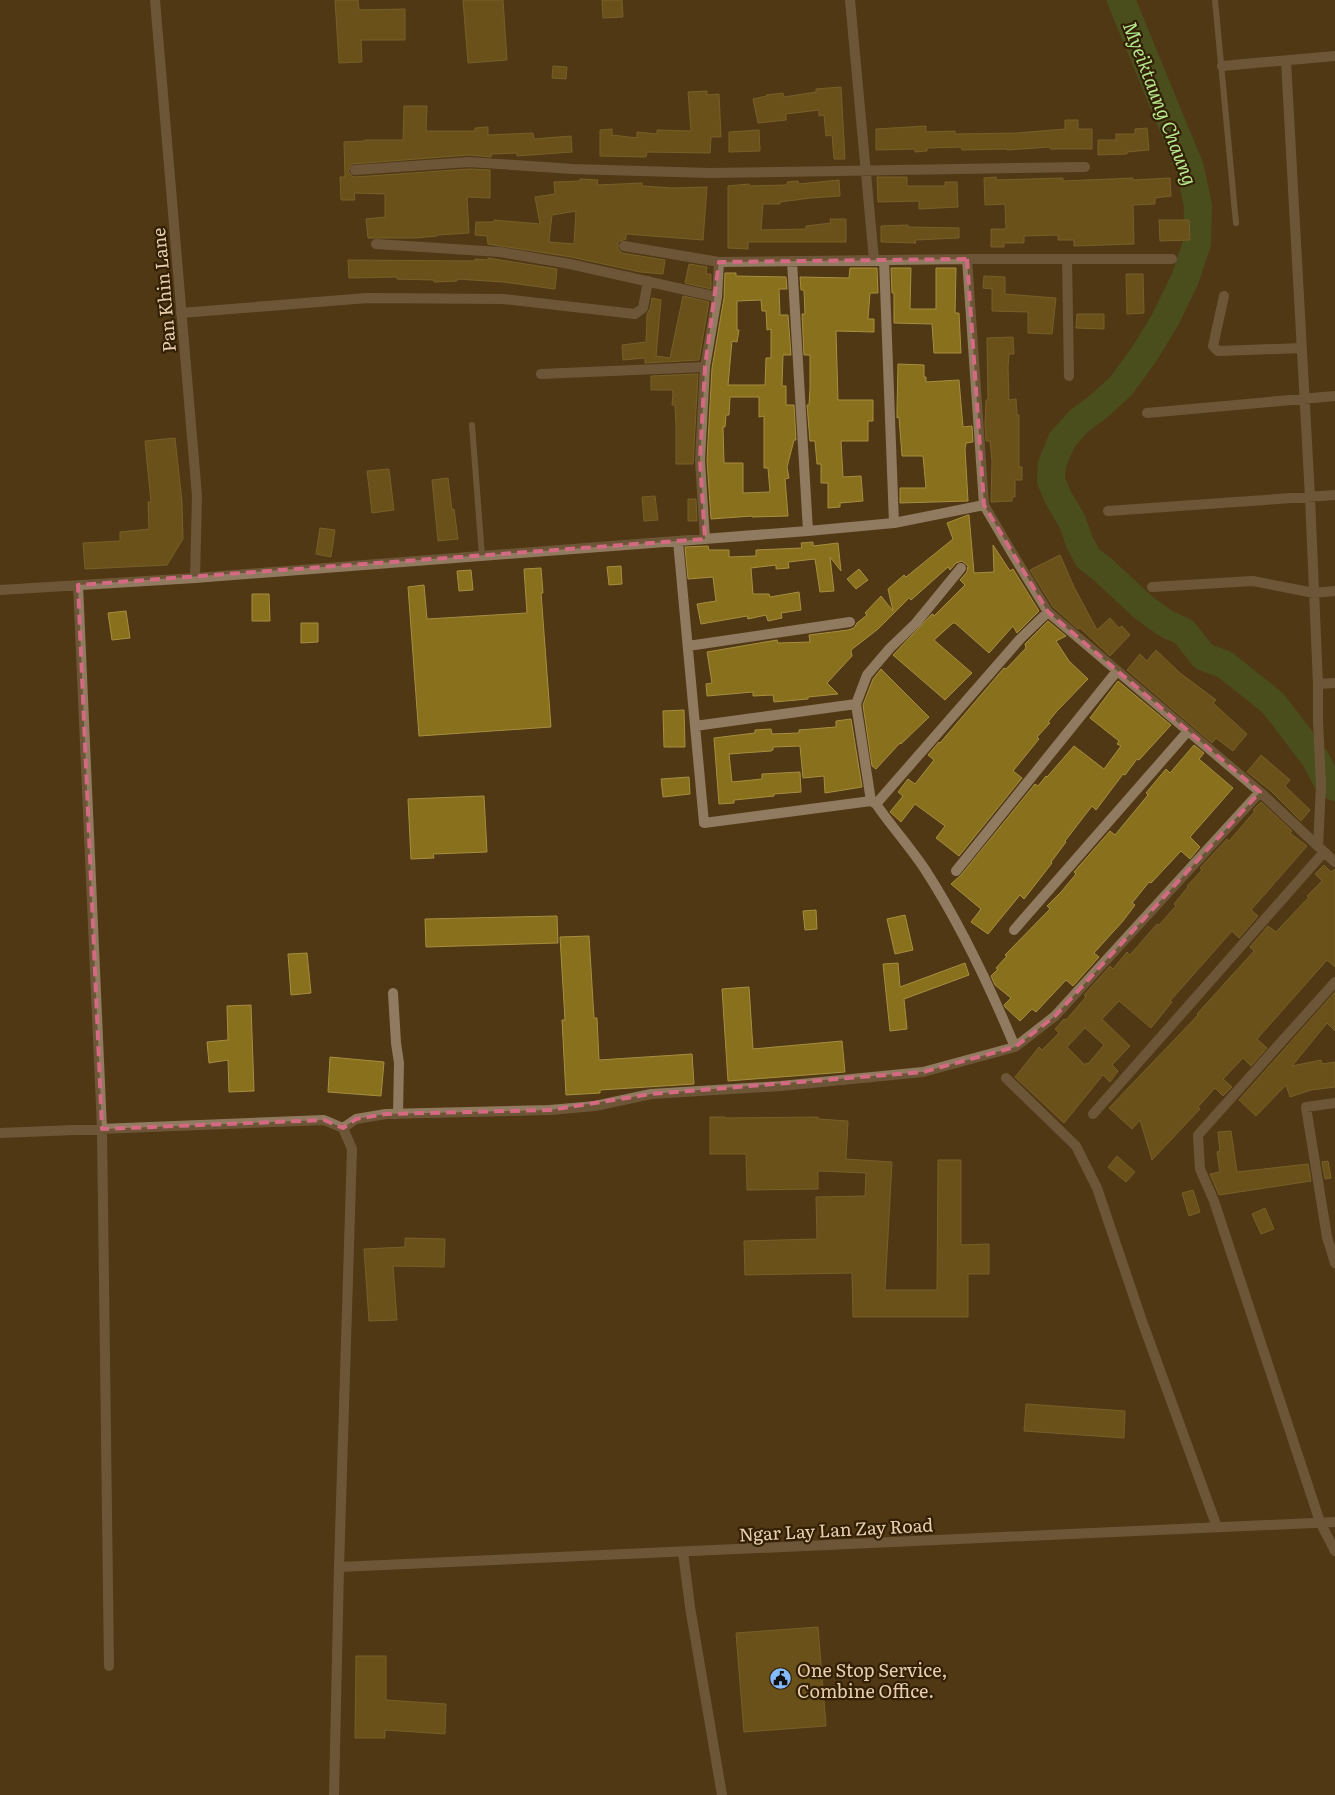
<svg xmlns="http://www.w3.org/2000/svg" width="1335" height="1795" font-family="Literata,serif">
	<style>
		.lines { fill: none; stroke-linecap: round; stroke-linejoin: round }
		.river { stroke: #446625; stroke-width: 28 }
		.building { fill: #88701d; stroke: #a68e40; fill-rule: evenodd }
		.service { stroke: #907b61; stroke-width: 6 }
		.minor { stroke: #907b61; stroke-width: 10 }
		.tertiary { stroke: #907b61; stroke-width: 10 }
		.marked { fill: none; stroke: #d36a81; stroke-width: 4; stroke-dasharray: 10 6; stroke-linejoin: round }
		.labels { text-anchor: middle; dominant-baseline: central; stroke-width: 4.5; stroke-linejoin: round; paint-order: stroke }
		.street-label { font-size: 18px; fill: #e8ceaf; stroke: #332004 }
		.poi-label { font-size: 18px; fill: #e8ceaf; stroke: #332004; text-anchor: start }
		.water-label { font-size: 19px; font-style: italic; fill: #b5e88d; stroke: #332004 }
	</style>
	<rect width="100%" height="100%" fill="#513815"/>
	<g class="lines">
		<path class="river" d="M1121,0l69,168 8,38 -1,37 -12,36 -20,41 -20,33 -24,33 -23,21 -19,14 -17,19 -10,24 -1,17 8,18 13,22 8,22 8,15 13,10 42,39 22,16 19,9 20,25 20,7 49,39 42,55 12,23 8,6"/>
	</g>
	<path class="building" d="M335,0h23l1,10 46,-1v31h-44l1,22 -23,1z
		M463,0h40l4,60 -39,3z
		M602,0h20l1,17 -20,1z
		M553,66l14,1 -1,12 -14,-1z
		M841,87l4,72h-11l-2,-24 -6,1 -2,-21 -5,1v-6l-33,4v6l-28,3 -5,-24 14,-3 -1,-1 17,-2 1,4 32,-5v-3z
		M707,91v4l12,-1 2,43h-10l-1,16 -63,-1 -1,5 -46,-1v-26l12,-1v6l25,3v-6l20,2v-4l34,1 -3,-39z
		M404,106h23l-1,25h49v-3l13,-1v8l45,-2 1,6 37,-3 1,16 -55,4v-3l-26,1v3l-22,-2 -117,9 -4,7 4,5 3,1 114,-8 21,1v28l-23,-1 2,36 -32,2v1l-22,2h-47l-2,-19 19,-2v-23l-31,-1 1,7h-14l-1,-23h5l-1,-35 21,-1v-1h38z
		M1065,120h13v9h14v20h-42v-2l-43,3v-1l-45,1 -1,-3 -34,1v3l-12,1v-3l-39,1v-21l50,-3v6l29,-1v3l62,-1 48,-4z
		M1147,128l2,22 -22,2v2l-29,1v-15h18v-6h19v-5z
		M759,130l1,21 -31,1v-20z
		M877,177h30v9h38v-4h12l1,25 -39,2v-8l-41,1z
		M996,177v3l67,-2v3l70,-3v2l37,-2 1,18 -16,2v6l-22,1 1,39 -60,2v-6h-16v-5l-34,1v7h-20v4h-13v-18h15l-1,-25 -20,1 -1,-27z
		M580,179l18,1 -1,5 45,-2v3l31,2 34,-1 -4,53 -77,-6v5l-8,3v7l4,4 43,7 -2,14 -23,-2 -69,-15 -83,-13 -1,-8 -12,-1 1,-13h18v-2l46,4 -5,-27 20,-3 -1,-12 26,-1zM576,211l-2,33 -25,-2 3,-27z
		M839,180l1,16 -29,2 -31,4v2h-17l-2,26 45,-1v-3l25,-3 -1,-4h16v23h-98v7l-20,-1v-62l21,-2 1,2 37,-1v-3l11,-1 1,3z
		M1159,220h30l1,20 -30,1z
		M908,225v2l51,1v10l-44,2 1,3 -35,-1v-16z
		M488,258l69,11 -2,20 -52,-7 -46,-3v2l-23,1v-2l-37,-1v-2l-48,1 -1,-18 127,1v-2l13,1z
		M689,264l18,3 -1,7h5v15l-26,-6z
		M850,268h27l1,25h-8l-2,26h6v13l-38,-1 2,69h35v21h-5v20h-27l2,36 18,-1 2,25 -23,2v4l-12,1v-25h-7v-19h-4l-2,-23h-5l-3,-36h2l1,-16v-34h-6l-2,-41h3l-1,-24h-3l-1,-13 49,1z
		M891,268h20l-1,41h26v-41h20l-1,45h4l2,40h-27l-2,-29 -38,-1v-30h-2z
		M725,273h11v3l50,1 1,12h-8l1,26h8l3,40h-8l-1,31h4v19h8l2,35h-2l-7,27 2,11 -4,1 3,37 -36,1v-1l-41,3 -4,-59 5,-92 12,-70zM761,300l1,11h4l1,19 4,-1v29h-5l-1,27h-37l4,-44 5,1 2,-12h-2v-29zM730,397h29v20l5,-1v52h4l2,24 -27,1v-30h-19l-1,-36h2l1,-12h3z
		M1126,274h17l1,39 -17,1z
		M984,276l21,1v17l51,4 -4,36 -24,-1v-21l-36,-1v-22l-9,-1z
		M683,296l26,6 -10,58 -54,3v-5l-22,2 -1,-15 24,-3 1,-28 3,-5 2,-11 9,2 -5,56 14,2z
		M1077,314h27v15l-28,-1z
		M1013,337l1,17h-5l-1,13 1,33 7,-1 1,16h2v52h3v13h-7v17h-3v4l-21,1 1,-41 -2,-20h-4l-1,-17 1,-24h2l-1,-62z
		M898,364l26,1v12h2v5l33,-2 4,47 9,-1 1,16 -7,1 -1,6 3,52 -68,2v-15h26l-3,-32h-21l-3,-39 -2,1v-8z
		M698,374l-5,90h-17v-38l-1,-21h-3l1,-11 -1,-4h-21v-14z
		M175,438l7,64 1,37 -16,26 -82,4 -2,-26 37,-2v-9l29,-3 -1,-27h3l-6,-61z
		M389,469l5,41 -22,3 -5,-42z
		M448,478l4,32 2,-1 4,30 -20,2 -6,-61z
		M655,496l3,24 -14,1 -2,-24z
		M688,499h8l1,22h-9z
		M968,515h1l5,58 20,-1 -1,-27 17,26 3,-2 26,42 -22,22 -4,-7 -24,27 -34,-30h-2l-19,17 38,33 -27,27 -52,-45 38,-40 2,-1 1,2 31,-31 -5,-5 7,-8 1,-6 -6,-5 -6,2 -6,7 -2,-3 -37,33 -2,-2 -31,31 -27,21 1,6 -25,27 11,11 -30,3v2l-34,3 -1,-7 -20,1v-4l-46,4 -1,-12 6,-1 -5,-31 70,-12 1,3 32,-1 -1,-7 39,-5 6,-2 3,-5 10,-8 -2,-2 16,-17 12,15 -5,-22 16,-14 2,2 47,-38 -6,-16z
		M320,528l15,2 -4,27 -15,-3z
		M813,542v4l25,-3 3,28 -11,-14 4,34 -14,1 -5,-33 -27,3 1,6 -13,1v-4l-25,3 2,26h16l1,3 29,-5 2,18 -20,3 1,5 -14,3 -2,-6 -18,4 -1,-3 -46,8 -4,-20 19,-3 -3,-24 -25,2 -3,-32 23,-1 1,4h20v7l27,-1v-6l46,-2 -1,-5z
		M1060,555l14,32 23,43 13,-12 9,10 3,-2 8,9 -20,21 -30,-28 -2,1 -25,-22 -23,-37z
		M621,566l1,18 -13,1 -2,-18z
		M541,568l2,25h-2l10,134 -132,9 -11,-149 16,-2 3,34 100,-6 -3,-44z
		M859,569l9,11 -12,9 -9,-10z
		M471,570l2,20 -14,1 -2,-20z
		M252,594h17l1,27h-18z
		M126,611l4,27 -18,2 -4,-27z
		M1048,621l18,15 -10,5 13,20 19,18 -31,32 -9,11 2,1 -13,14 2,2 -26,32 9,7 -63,78 -23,-18 9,-12 -30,-22 -14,18 -11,-10 13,-16 -5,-4 10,-13 7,5 19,-24 -6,-5 11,-13 1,1 64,-75 2,1 20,-21 -1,-4z
		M301,623h17v19l-17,1z
		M1156,650l24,23 36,27 -3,3 34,31 -14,17 -17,-13 -4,5 -85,-73 13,-16 7,7z
		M881,669l48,48 -28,27 -1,-1 -24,26 -4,-3 -9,-61 10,-26z
		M1118,681l53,44 -32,35 -2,-1 -12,16 -2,-1 -27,36 -4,-4 -27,35 1,1 -15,20 1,1 -28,36 -4,-4 -32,39 -17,-12 10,-13 -30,-25 10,-9 74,-91 3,2 8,-10 1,1 27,-31 30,23 17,-23 -4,-2 2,-3 -29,-23z
		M684,710l1,37h-21l-1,-36z
		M851,719l11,68 -37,6 -1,-17 -21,2 -3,-32 -27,1v3l-2,1 -42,3 3,28 30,-3v-5l38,-2 1,20 -27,2v2l-40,4v3l-15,1 -5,-66 41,-5v-3l16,-1 1,5 27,-1v-3l37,-3v-6z
		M1194,745l10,8 -5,6 34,29 -43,49 10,10 -10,12 -9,-8 -30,32 -2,-1 -17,21 3,2 -12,16 -29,32 5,4 -26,29 -7,-6 -30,32 -4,-3 -12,12 -15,-14 -1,-2 7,-7 -16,-13 -4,-9 7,-7 -2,-1 11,-12 -2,-1 45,-46 -3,-3 15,-15 14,-17 -2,-2 36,-41 5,4 33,-40 -2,-2 20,-24 4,4z
		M1261,755l29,25 -5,6 25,24 -9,11 -30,-30 -24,-19z
		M689,777l1,17 -27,3 -2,-18z
		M484,796l3,56 -54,2 1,4 -23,1 -3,-60z
		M1261,802l31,29 -2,2 17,13 -56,64 7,6 -19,22 -7,-7 -62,70 2,1 -21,26 -32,-27 -17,18 28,27 -18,19 6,6 -8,11 -7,-7 -39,48 -49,-46 24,-30 3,3 17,-17 -4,-4 9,-10 2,1 20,-23 -2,-2 26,-29 3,3 14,-17 3,3 27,-31 2,1 17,-19 -2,-2 14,-17 -1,-1 15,-16 -2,-2 27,-29 2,2 26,-30 -2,-1zM1085,1028l19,17 -16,19 -2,-1 -1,2 -18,-18z
		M1324,865l7,7 4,-3v98l-8,-7 -70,79 10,9 -16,18 -8,-8 -20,21 9,8 -9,9 -8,-8 -17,19 2,2 -48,51 -12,-40 -8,9 -23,-21 89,-93 -1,-1 57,-63 -4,-4 18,-21 8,6 33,-35 -2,-1 15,-15 -7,-7z
		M816,910l1,19 -12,1 -2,-19z
		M905,915l8,35 -18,4 -8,-35z
		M557,916l1,27 -132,4 -1,-28z
		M589,936l5,82h3l2,42 93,-6 2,30 -94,6v3l-34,2 -4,-75h3l-5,-83z
		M307,953l4,40 -20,2 -3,-41z
		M898,963l2,24 65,-24 4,12 -65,24 3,30 -17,2 -7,-67z
		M749,987l4,62 89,-8 3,31 -117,9 -6,-92z
		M1335,992v39l-8,-8 -35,43 29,-6 1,4 13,-2v25l-24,3 -21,7 -4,-12 -30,31 -17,-16z
		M251,1005l3,86 -25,1 -1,-32 -19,3 -2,-21 21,-2 -1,-34z
		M330,1057l54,5 -3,34 -53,-4z
		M710,1117h15v1l93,-1v2l30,2 -2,38 46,3 -7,128h52l1,-130h23v85l28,-1v30h-21v43h-115l-1,-44 -107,2 -1,-34 73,-2 -1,-42 49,-1 1,-23 -48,-2v18l-71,1 -1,-36h-36z
		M1231,1131l6,41 71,-8 3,17 -92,14 -9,-21 10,-2 -3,-20 3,-1 -2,-19z
		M1117,1156l18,16 -9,10 -18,-15z
		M1328,1161l3,17 -6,1 -3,-17z
		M1193,1190l7,22 -11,4 -7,-23z
		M1265,1208l9,21 -13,5 -9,-20z
		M405,1238l40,1 -1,28 -51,-1 4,54 -28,1 -5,-72 41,-2z
		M1026,1404l99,7 -1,27 -100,-7z
		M818,1627l8,99 -82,6 -8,-99z
		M356,1656h30v44l60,4 -1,30 -60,-4v8h-30z"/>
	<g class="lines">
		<path class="service" d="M1215,0l21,223
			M472,425l10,131"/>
		<path class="minor" d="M155,0l42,496 -2,82
			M850,0l24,260
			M1286,61l24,436 8,187v37l3,64 -3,61
			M1222,66l113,-10
			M355,170l114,-8 104,7 137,4 375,-6
			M376,244l124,8 70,12 147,33
			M624,246l95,16 248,-3h205
			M967,259l17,246 28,48 36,59 212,180 75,70
			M1067,259l2,117
			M884,260l10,263
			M792,261l16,270
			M1224,296l-11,50 5,5 84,-3
			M181,313l186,-15 136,1 132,15 8,-6 5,-27
			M541,374l164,-7
			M1147,413l188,-17
			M1108,511l227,-16
			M705,539l-5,-79 5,-93 12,-70 2,-35
			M678,541l26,282 167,-22
			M961,568l-45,55 -26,25 -23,27 -11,29 15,97 5,3c16,23 35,44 50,67 36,56 64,116 89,176
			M78,585l24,544 7,537
			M1152,587l101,-6 61,12 21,-2
			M0,590l195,-12 613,-47 86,-8 90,-18
			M688,646l162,-24
			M1318,684l17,-1
			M695,726l161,-22
			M876,804l144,-165 28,-27
			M956,871l161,-200
			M1014,930l174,-199
			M1335,982l-137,153 2,34 14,32 106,321 15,29
			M393,993l3,50 3,20 -1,51
			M1006,1078l70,68 21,42 45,133 75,206
			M1335,1103l-29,4 21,130 8,26
			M1093,1114l231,-262
			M343,1128l13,-9 30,-5 164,-4 45,-4 56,-12 130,-8 142,-14 92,-25 40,-31 205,-224
			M0,1133l324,-13 19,8 9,21 -13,418
			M683,1552l7,55 32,188"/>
		<path class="tertiary" d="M334,1795l5,-228 996,-45"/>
	</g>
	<path d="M0 0H1335V1795H0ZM967,259l17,246 64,107 212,180 -205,224 -40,31 -92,25 -272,22 -101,16 -164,4 -30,5 -13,9 -19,-8 -222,9 -24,-544 627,-46 -5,-79 5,-93 14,-105z" fill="#513815" fill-opacity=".55" fill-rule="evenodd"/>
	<path class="marked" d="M967,259l17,246 64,107 212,180 -205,224 -40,31 -92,25 -272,22 -101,16 -164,4 -30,5 -13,9 -19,-8 -222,9 -24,-544 627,-46 -5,-79 5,-93 14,-105z"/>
	<defs>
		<symbol id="civic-disc" viewBox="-11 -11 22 22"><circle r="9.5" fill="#84bcfb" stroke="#332004"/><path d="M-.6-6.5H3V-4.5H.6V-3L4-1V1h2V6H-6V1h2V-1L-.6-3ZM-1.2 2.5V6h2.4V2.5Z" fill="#111"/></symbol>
	</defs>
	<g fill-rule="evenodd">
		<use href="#civic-disc" x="768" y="1666" width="25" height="25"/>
	</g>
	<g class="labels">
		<g class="street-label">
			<text transform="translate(163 290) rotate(-95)">Pan Khin Lane</text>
			<text transform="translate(836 1529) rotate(-3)">Ngar Lay Lan Zay Road</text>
		</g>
		<g class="poi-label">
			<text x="797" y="1669">One Stop Service,<tspan x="797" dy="21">Combine Office.</tspan></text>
		</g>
		<g class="water-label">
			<text transform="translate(1161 103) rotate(69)">Myeiktaung Chaung</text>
		</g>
	</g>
</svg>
